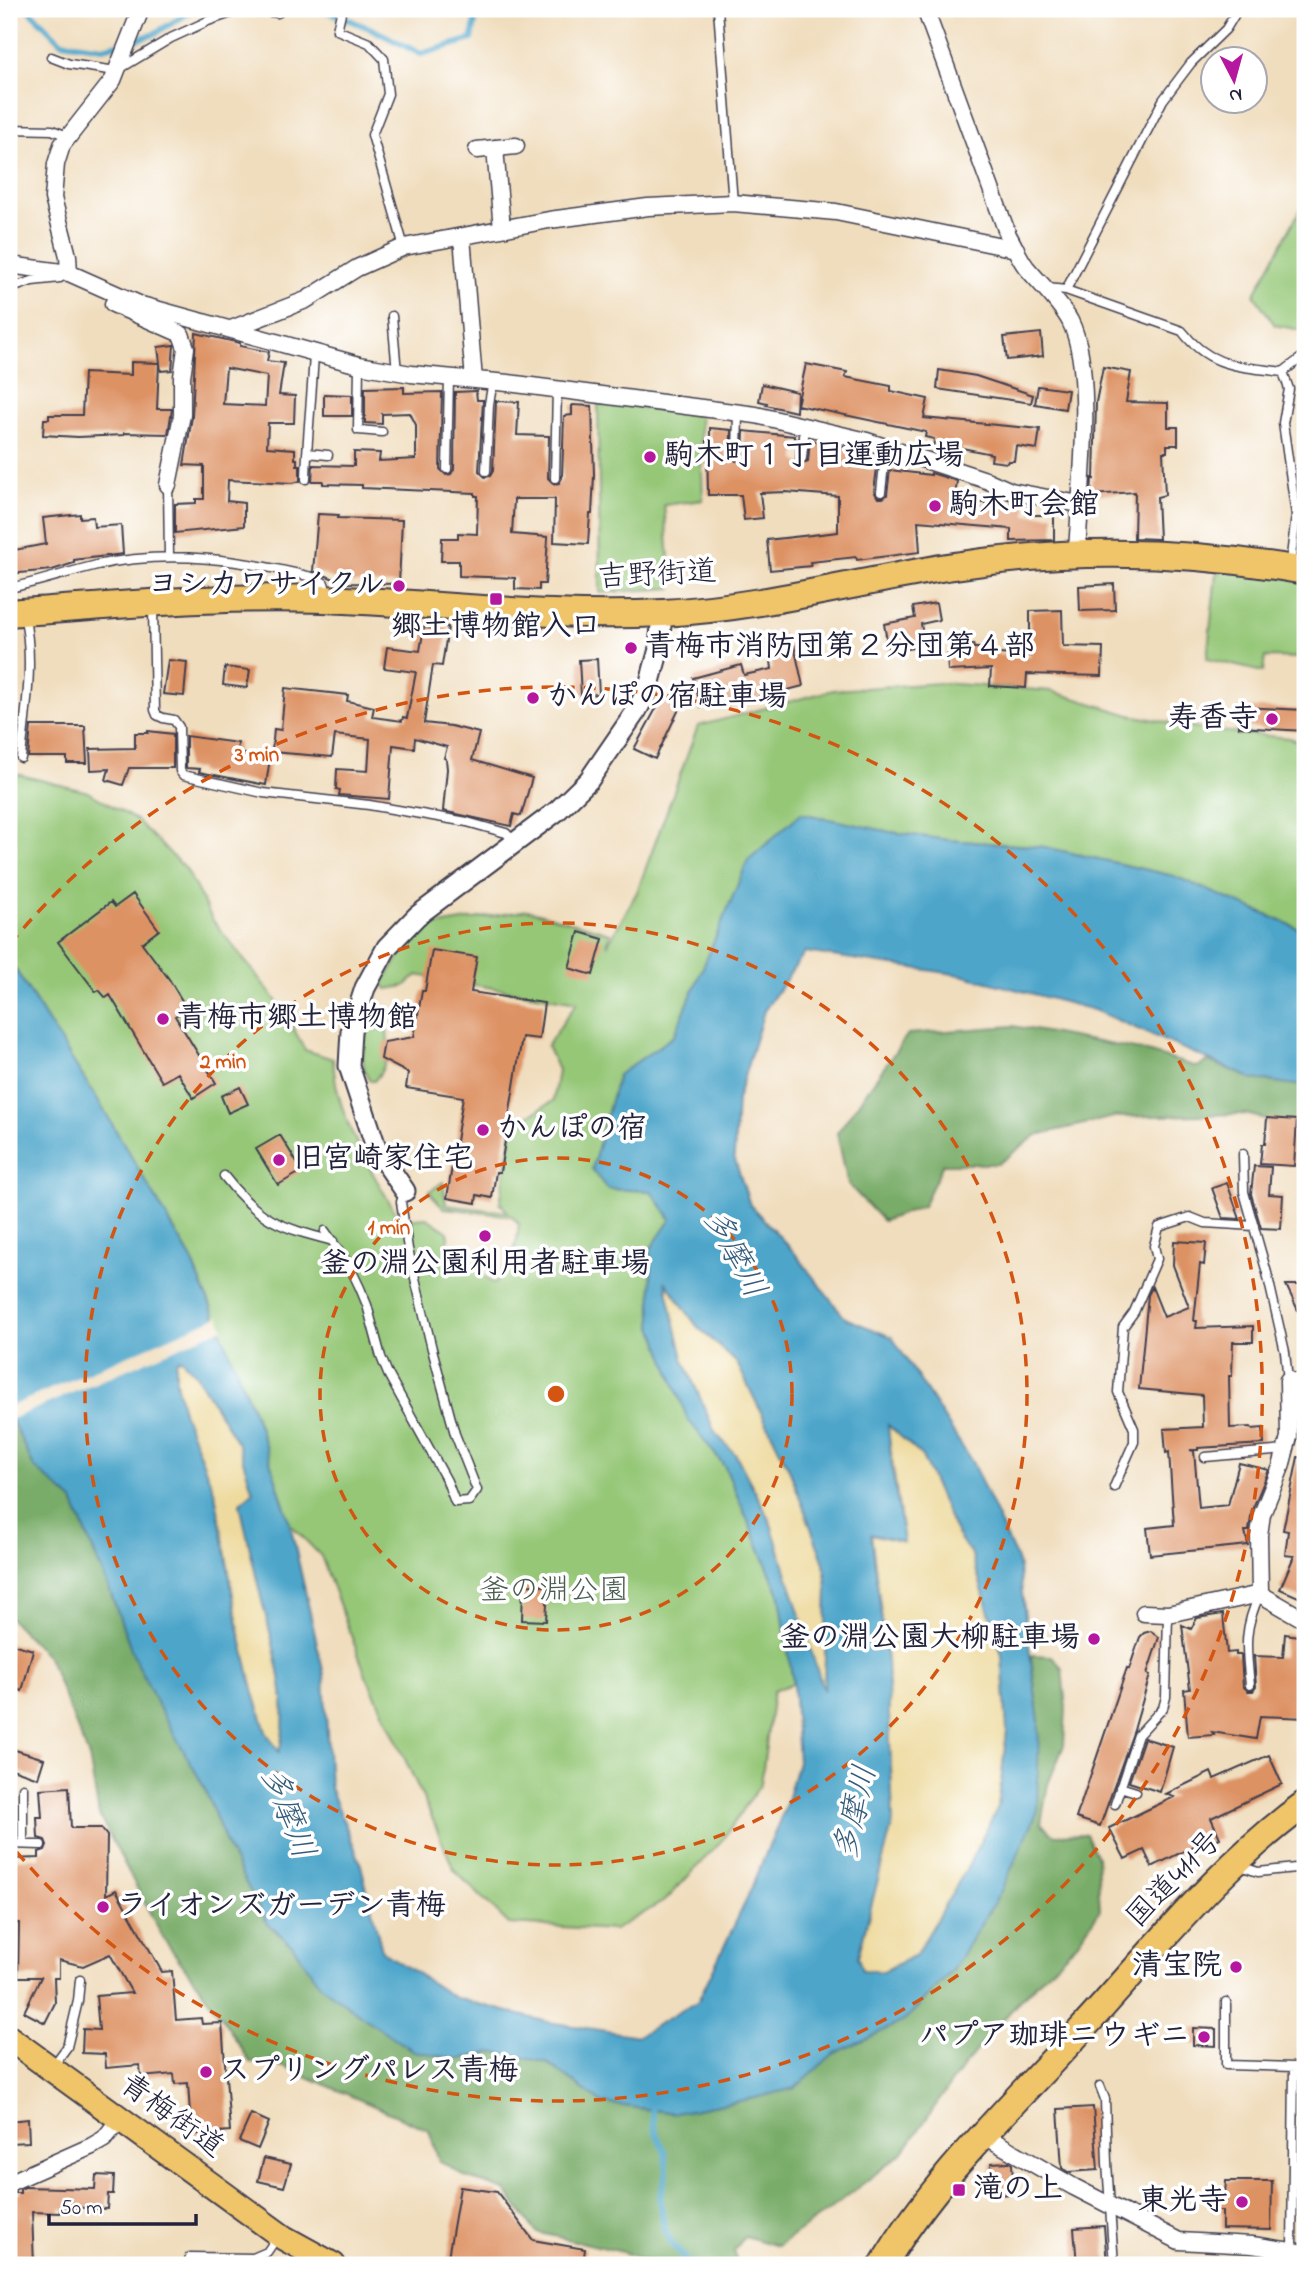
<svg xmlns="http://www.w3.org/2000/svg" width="1314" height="2274" font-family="'Indie Flower','Klee One',sans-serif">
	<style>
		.green { fill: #95c777; stroke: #5c7459; stroke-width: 2 }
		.forest { fill: #78ac68; stroke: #4d6752; stroke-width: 2 }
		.sand { fill: #eeda9e; stroke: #887e6c; stroke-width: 2 }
		.water { fill: #4da6ca; stroke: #386482; stroke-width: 2; fill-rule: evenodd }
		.pier { fill: #f0ddbd }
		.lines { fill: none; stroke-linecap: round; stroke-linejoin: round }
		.stream { stroke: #4da6ca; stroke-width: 6 }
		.building { fill: #dd9264; fill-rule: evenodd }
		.service-casing { stroke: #413e4e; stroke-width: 11 }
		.minor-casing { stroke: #413e4e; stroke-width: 19 }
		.tertiary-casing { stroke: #413e4e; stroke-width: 23 }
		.primary-casing { stroke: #413e4e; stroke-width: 28 }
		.trunk-casing { stroke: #413e4e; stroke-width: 30 }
		.service { stroke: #fff; stroke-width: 8 }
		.minor { stroke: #fff; stroke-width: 16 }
		.tertiary { stroke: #fff; stroke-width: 19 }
		.primary { stroke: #f0c469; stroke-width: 24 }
		.trunk { stroke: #f0c469; stroke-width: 26 }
		.ring { fill: none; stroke: #d45411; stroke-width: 3.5; stroke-dasharray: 12 9 }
		.poi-dot { fill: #b5179e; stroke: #fff; stroke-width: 2.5 }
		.labels { text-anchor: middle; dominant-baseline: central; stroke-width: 7; stroke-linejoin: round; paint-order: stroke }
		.poi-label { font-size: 30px; font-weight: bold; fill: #22223b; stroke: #fff; text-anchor: start }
		.street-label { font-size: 30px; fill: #22223b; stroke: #fff }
		.park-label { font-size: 30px; fill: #4a5c50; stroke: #fff }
		.water-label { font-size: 32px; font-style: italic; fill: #355d7b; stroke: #fff }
		.centre { fill: #d45411; stroke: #fff; stroke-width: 3.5 }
		.ring-label { font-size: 21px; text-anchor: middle; font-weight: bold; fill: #d45411; stroke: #fff; stroke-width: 7; stroke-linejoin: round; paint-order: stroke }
	</style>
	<rect width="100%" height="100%" fill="#fff"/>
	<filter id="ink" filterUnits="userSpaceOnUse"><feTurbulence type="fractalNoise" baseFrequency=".0143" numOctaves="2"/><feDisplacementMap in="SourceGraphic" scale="14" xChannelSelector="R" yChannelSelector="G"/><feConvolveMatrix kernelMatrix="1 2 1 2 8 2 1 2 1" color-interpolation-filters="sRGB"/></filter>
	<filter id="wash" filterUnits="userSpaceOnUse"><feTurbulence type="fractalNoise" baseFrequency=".00686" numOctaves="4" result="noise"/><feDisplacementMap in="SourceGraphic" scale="28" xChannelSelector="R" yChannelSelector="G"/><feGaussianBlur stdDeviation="1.57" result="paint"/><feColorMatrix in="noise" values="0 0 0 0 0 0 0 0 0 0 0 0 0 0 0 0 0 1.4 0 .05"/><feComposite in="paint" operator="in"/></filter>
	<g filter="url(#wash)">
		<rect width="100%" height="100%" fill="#f0ddbd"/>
		<path class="green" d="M1305,201v130l-30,-6 -21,-30z
			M598,401l102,14 3,85 -39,5 8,83 -72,5z
			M1226,569l79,11v78l-40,-1 -2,15 -56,-13 9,-85z
			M941,683l110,8 79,24 79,15 80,8 16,6v187l-131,-55 -129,-29 -97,-7 -57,-8 -194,150 -23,54 -56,39 -10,114 43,2 20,29 -20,28 36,169 38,50 55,129 13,87 -20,8 -12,93 -39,56 -56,60 -52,30 -105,-6 -55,-54 -24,-57 -64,-138 -45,-119 -31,-32 -32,-101 -66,-163 -87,-148 -90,-143 -6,-6v-191l79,20 48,28 50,49 26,50 71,90 22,41 28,9c3,60 38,111 67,161l27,-2 21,14v20l16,8 30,24c16,-21 23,-34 25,-60l-7,-8 -68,-8 -15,-16 14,-10 3,23 62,7 -8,-9 13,-78 40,-24 5,-31 -11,-24 30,-44 -160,-27 -12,11 -18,3 -4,-6 18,-29 26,-27 101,-17 82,23 -3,13 30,-54 61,-166 135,-36z
			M373,1008h3c17,21 16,54 -2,73h-4c-14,-19 -4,-52 3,-73z"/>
		<path class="forest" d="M1013,1026l127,24 57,17 11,-6 45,18 52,7v43l-60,-15 -131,3 -77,18 -39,29h-55l-20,42 -40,15 -35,-37 -11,-51 71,-99z
			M9,1414l25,53 39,34 37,90 22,61 72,135 26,66 38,71 24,21 28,40 140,74 32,-7 54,10 56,41 73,10 80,-15 39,-10 39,-34 71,-33 47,-49 49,-79 39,-171 -8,-67 21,1 10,12 4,40 -2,37 -16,39 -7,39 12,12 33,-1 11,23 3,53 -23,33 -57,57 -58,68 -59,84 -71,56 -54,38 -33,-10 -11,15 5,14h-81l-35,-13 -87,-20 -31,-42 -37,-12 -29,-17 -10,-31 -144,-63 -35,-5 -26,-41 -61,-83 -64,-123 -10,-58 -41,-100 -39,-40z"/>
		<path class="sand" d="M664,1280l33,46 40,37 53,108 34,92 3,25 -3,106 -55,-176 -33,-63 -21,-22 -32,-75z
			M180,1357l15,16 43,71 15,48 -13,12c7,29 13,59 20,89 12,51 33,108 19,159l-13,-20 -12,-38 -15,-64 -24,-137 -32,-81 -7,-30v-20z
			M887,1424l35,32 33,75 17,25 30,99 5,76 -9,76 -30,59 -52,89 -34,17 -21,-2 -3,-13 35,-136 -6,-160 -16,-127 33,8z"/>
		<path class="water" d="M801,813l90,19 57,8 97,7 129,29 131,55v155l-52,-7 -159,-69 -133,-35 -156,-23 -41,59 -27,89 -3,57 16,48 43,46 52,67 47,19 80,125 46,100 21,160 -2,91 -37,80 -49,79 -47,49 -71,33 -38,34 -40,10 -80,15 -73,-10 -56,-41 -54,-10 -32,7 -46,-8 -46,-30 -48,-36 -28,-40 -24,-21 -38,-71 -26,-66 -49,-87 -23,-48 -22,-61 -37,-90 -39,-34 -25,-53v-451l6,6 90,143 87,148 66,163 32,101 34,151 6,113 30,73 22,90 73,47 93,24 90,14 60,-35 46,-96 40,-94 14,-49 -5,-79 -13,-87 -55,-129 -38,-49 -35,-94 -1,-76 20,-29 -20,-28 -44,-2 -15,-20 26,-94 56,-39 74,-176zM665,1281l32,45 40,37 53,108 34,92 3,25 -3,103 -55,-173 -33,-63 -21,-22 -32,-75zM180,1358l15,15 43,71 15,48 -13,11c6,30 13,60 20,90 12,48 33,110 19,159l-13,-20 -12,-39 -15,-63 -24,-137 -32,-81 -7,-30v-20zM888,1425l34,31 33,75 17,25 30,99 5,76 -9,76 -30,59 -52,89 -34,17 -20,-2 -4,-13 35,-136 -6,-160 -16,-127 33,8 -12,-73z"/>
		<path class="pier" d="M219,1316l4,12 -214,92v-13z"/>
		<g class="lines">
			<path class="stream" d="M28,9l33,33 42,6 49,-13 43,-26
				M321,9l51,20 49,25 51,-15 5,-30
				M651,2105l4,26 10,21 2,20 -7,25 4,31 7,14 19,23"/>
		</g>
		<g id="blocks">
			<path class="building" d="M196,333l44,10v3l29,6 -2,9 17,2 -5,32 16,1 -1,27h-26l-1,24 28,2v10h2v6h3v16l-7,2 -65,-3 -1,21 17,2v23l-69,7v-29l21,-1v-4h8v-33l-20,-1 8,-48zM226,368l41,8 -2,30 -42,-2z
				M1041,333l2,23 -36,4 -3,-23z
				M174,345l-2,25 -11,1 -3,-24z
				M131,362l28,1 -2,46h15l-4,25 -44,-1v2l-46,2 -35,-2 1,-16h5v-4h33l2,-42 47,2z
				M806,364l41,8 -2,5 46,9v5l37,8 -4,19 116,11 -3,20 -21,-3 -2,15h-6l-1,2 -16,-2 1,-7 -30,-6 -2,13 -27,-9 1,-13 -9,-2 1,-5 -129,-27z
				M1103,367l28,5 -5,30 42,1v24h10v18h-11v7h-4l2,43 -8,2 2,42 -25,-1 1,-46 -44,3 1,-17 2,1 2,-77z
				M939,370l37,6 57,19 -2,8 -94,-14z
				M762,384l35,8 -1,20 -30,-7 1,-2 -8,-2z
				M1038,386l30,4 -3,19 -30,-5z
				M404,387v6l38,-1 -2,77 6,6 5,-1 3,-5 1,-77 21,-1 1,9h6l-4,71 6,6 5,-1 3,-5 3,-70 23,1 -2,33 32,1 -1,42 6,6 5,-1 3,-5 2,-62 8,-1v-10l20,1 2,69 -2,39h-2l-2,30 -34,-2 1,-43h-41l-2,35 36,3 -3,47h-6v6l-24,-1v-11l-56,-2v-15h-18l1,-23h16v-5l19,1 1,-38h-3v-3l-113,-5v-3l-39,-1v-3h-11l1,-16 41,1v-14l26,1 -1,8 37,-2v-34l-6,-12 -28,1v10l-17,-1v-35z
				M324,394l28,1v21h-28z
				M710,428l21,2v26l5,5 5,-1 2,-4 1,-25 50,5v3h3l-1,21 5,4 7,-3 2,-21 54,11 7,2 -2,14 8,1 -3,23 4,7h5l4,-3 3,-25 41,5v-2l26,8 -2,17 14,1v3l42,3v-3l15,2v11h28v25l-43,1v-12l-93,-8 2,31 -63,8 -1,-3 -46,5 1,4 -41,4 -3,-30 71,-8v-36l-52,-4 -26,1 3,25 -19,2 -3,-25h-33l-1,-54h3z
				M80,514v4l13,-1 1,10 27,-2 2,29 -49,6v3l-22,7 -43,4v-23l37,-7 -3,-26z
				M318,514l21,1 -1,3 64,2 -3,64 -54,-1 -32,-12z
				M1114,584l1,26 -35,1 -1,-25z
				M936,603l3,17 -18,4 4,22 -36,6 -5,-28 31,-6 -2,-11z
				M1062,610l1,36 40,1 -1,29 -75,-2 -1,14 -36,-2 1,-17 -43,2 -1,-16 10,-1v-9l16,-1 1,4h8l1,5 47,3v-45z
				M430,625l18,2 -6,39 -9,-1 -9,58 27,3 28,7 -7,27 60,18 -11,38 -7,-2 -3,12 -68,-15 4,-42 -1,-10 -2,-1 3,-11 -32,-9 -1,10 -21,-3 -4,54 -50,-4 1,-5 -4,-1 1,-20 31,2 2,-32 -35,-4 -3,22 -60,-5 2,-23 7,1 4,-42 63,7 -1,6 27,6 -2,10 30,4 1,-4 4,1 9,-46 -32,-4 3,-21 33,4 4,-24 6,1z
				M783,633l1,13 10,-1 9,41 -71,18 -21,4 -1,-3 -9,2 -8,-29 48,-13 3,10 28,-6 -4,-34z
				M597,659l2,35 -18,1 -2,-35z
				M168,660l19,2 -3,34 -21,-2z
				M225,667l25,3 -3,18 -24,-3z
				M664,694l18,9 -27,56 -21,-10z
				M1240,707l65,3v21l-66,-4z
				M31,726h54l2,37h-20v-6h-39z
				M148,731l25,3v34h-44l-6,17 -17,-5 3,-11 -18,1 -1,-21 45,-1v-15h13z
				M186,736l52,7 -1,10 33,5 -4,27 -67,-13 1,-3 -14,-1z
				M133,894l26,36 -17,13 27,36 18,30 -12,7 41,67 -23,15 -15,-25 -16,9 -52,-87 -4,3 -7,-8 -3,2 -38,-50 53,-40 4,5z
				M579,932l24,7 -10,36 -24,-7z
				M432,950l45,7 -6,35 73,11 -5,36 -17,-2 -22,135h-4l-4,26 -15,-3 -1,8 -29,-5 16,-101 -57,-9 2,-15 -27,-14 3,-17 30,-5 8,-46h3z
				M240,1087l8,17 -20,9 -7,-17z
				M1267,1118l30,2 -3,46 -34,-2 2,-20h3z
				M280,1135l22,36 -24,14 -22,-36z
				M1254,1166l17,1 -2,27 14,1 -2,34 -20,-1 -10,-34z
				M1227,1183l13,36 -17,-1 -11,-30z
				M1174,1241l32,2 -2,22 -4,-1 -6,57h3l-1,7 57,-2v16h-20l-1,34h-3l1,52 21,-1 1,2 11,-1 1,16 -66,4v2h-8l4,1 5,57 29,-3 11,-42 30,7 -17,40 -3,21h-4l3,14 -98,10 -3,-27 27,-3 -5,-73 -3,1 -2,-24 39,-2 -1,-32 -63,-6 9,-94 4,-8 12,30 25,-10 -16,-42z
				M1286,1285h19v40z
				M1298,1457l7,1 -2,116 2,26 -25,-11 14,-33 -9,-1 3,-24 -5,-1z
				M523,1585l25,1 -2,35 -24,-1z
				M1223,1614l4,39 9,-1v3h5l2,31 5,5h5l3,-4 -2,-31 29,1 2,-23 20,3v81l-45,-2 -4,23 -44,-7 2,3 -26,2 -4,-47 6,-1 -8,-64 9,4 6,-11z
				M1151,1631l8,6 -12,37 3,1 -16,55 -34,96 -24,-8 51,-150 2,1 11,-32 4,-4z
				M9,1643l24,7 -11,41 -13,-4z
				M1144,1738l29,9 -13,45 -31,-10z
				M9,1748l35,11 -6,19 -29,-10z
				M1269,1755l13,29 -71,34 9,20 -16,7 -2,-3 -50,25 -8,-17 -19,9 -16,-31 65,-31 -8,-3 45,-22 3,7z
				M69,1787l2,41h30l6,8 -1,59 10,-5 46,82 10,-1 4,49 25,-2 1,6 20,-1 8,108 -35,3v-5h-4l-3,-46 -13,1 -1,-10 -33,3 -1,-12 -34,3 -1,-14 -23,-1 1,-24 16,1 -3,-34 36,-3 -22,-39 -27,12 -24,-6v18h-5l1,25 -10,20 -21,-11 17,-35h-23l1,-54h-7l-3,-64 30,-1v-6l6,-2 2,-5 -2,-5 -7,-2 -1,-21h5l-2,-28z
				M1193,2028l23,1v17l-23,-1z
				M1093,2107l5,63 -30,2 -6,-4 -4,-59z
				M251,2114l18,8 -11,27 -19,-8z
				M28,2119l1,23 -20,1v-22z
				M264,2158l27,6 -7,23 -26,-6z
				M1009,2162l3,2 2,30 -21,1 -2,-32z
				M96,2175l18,1 -1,18h-5l-1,15 -39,-2 -1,2h-7v4l-28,-1 2,53h-22l-1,-24h-2v-48h11v-4l5,-2 70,2z
				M1226,2181h46l-1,49 -49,-1v-18h-10v-19l13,1z
				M460,2187l37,5 36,48 52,9 -2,16h-119l-17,-2z
				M1104,2226l3,39h-30l-3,-37z"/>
		</g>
	</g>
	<g filter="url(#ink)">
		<use href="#blocks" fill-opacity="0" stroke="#413e4e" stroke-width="2"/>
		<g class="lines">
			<defs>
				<path id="service" d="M247,9l31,4
					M342,9l-5,21 32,13 15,16 4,35 -16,41 32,112
					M718,9l15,194
					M51,57l18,7 47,7 55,-33 37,-17 35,-12
					M9,129l43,1 18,7
					M1047,288l19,2 116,41c28,37 58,35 101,41l22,-17
					M9,289l23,-8 28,-3
					M1066,290l97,-190 28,-37 35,-34 12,-20
					M392,316l5,56
					M359,365l-1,65 24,2
					M1283,372l6,17 -6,34 13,92 -6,50
					M307,453l21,2
					M737,455l1,-42
					M802,458l3,-32
					M447,469l2,-91
					M486,471l3,-67 4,-23
					M555,478l2,-89
					M306,479c1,-42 6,-83 8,-126
					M168,485l1,72
					M881,492l5,-45
					M9,588c30,-6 59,-16 88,-23 74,-16 147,-5 219,13l8,5 3,10
					M153,608l2,102 2,5 6,3 11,2 5,7 1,44 3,4 80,18 106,12 98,17 39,11 9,9
					M21,758c4,-46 14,-97 3,-143
					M1243,1154l1,38 23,81 18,79 3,28
					M224,1176c35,45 56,51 109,65
					M325,1231l24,34 11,23 7,17 14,52 7,17 59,107 8,21 14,-1 8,-11 -22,-56 -23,-85 -24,-100 -7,-47 4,-11
					M1205,1457l81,-7
					M1114,1487l20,-45v-13l-16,-37 5,-65 11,-15 23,-53 -3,-13 5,-19 31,-10 15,6 49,3
					M1250,1685c-4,-37 -7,-56 10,-91
					M1120,1787l16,5
					M23,1788v56
					M1115,1804l23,-69 25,-27 3,-11 2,-83
					M9,1844l32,1
					M1240,1866l18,6 47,-5
					M1226,2002v63l68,2
					M53,2066l14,-19 11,-46 2,-21
					M1100,2086l5,13 2,64 7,102
					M1292,2251l2,-184h11
					M188,2265l2,-8 63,1 14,-6 11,-16"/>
				<path id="minor" d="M925,9l83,226c6,10 11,23 18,32 15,18 33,34 44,54 26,51 9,174 7,234
					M495,148l7,81
					M477,150l39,-4
					M462,237l12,143
					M9,265l60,8 72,32 218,60 52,9 97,9 248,32 111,26 119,39 25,11 68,13
					M69,273l-1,-17 -15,-58 3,-34 6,-19 51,-65 28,-71
					M113,304l68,30 5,14 -4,29v38l-14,70
					M231,329l75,-29 51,-32 47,-21 145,-27 99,-13 85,-4 103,9 180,37
					M1260,1594l-1,-59 3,-21 19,-47 8,-30 -1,-57 17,5
					M1144,1613l24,1 92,-20 45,26
					M983,2135l91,52 105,54 73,4 53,8
					M9,2183l83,-37 12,-7 16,-20"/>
				<path id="tertiary" d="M405,1191l-28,-41 -28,-84 2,-35 14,-43 22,-41 30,-31 140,-105 32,-31 48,-70 11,-21 11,-40 3,-36"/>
				<path id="primary" d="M9,2038l275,200 49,27"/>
				<path id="trunk" d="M9,613c104,-7 209,-18 314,-14 113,4 226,20 340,14 95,-5 189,-30 284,-46 119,-19 240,-17 358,4
					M883,2265c53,-89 129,-159 198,-235 71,-77 138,-164 224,-226"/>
			</defs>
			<use href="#service" class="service-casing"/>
			<use href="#minor" class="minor-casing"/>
			<use href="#tertiary" class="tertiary-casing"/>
			<use href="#primary" class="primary-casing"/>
			<use href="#trunk" class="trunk-casing"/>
			<use href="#service" class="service"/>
			<use href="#minor" class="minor"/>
			<use href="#tertiary" class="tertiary"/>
			<use href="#primary" class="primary"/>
			<use href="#trunk" class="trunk"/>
		</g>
	</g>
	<g class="ring">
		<circle cx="556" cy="1394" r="236"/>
		<circle cx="556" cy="1394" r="471"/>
		<path d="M10 944A707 707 0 1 1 10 1844"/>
	</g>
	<g class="poi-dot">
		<circle cx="650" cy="457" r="7"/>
		<circle cx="935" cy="506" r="7"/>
		<circle cx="399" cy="586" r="7"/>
		<rect x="489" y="592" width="14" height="14" rx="3.5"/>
		<circle cx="631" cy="648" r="7"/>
		<circle cx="533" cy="698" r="7"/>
		<circle cx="1272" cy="719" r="7"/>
		<circle cx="163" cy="1019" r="7"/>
		<circle cx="483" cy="1130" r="7"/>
		<circle cx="279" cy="1160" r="7"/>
		<circle cx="485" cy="1236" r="7"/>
		<circle cx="1094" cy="1639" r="7"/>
		<circle cx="103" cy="1907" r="7"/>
		<circle cx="1236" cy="1967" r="7"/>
		<circle cx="1204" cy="2037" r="7"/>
		<circle cx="206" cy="2072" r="7"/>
		<rect x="952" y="2183" width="14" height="14" rx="3.5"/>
		<circle cx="1242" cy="2202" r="7"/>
	</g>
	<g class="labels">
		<g class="poi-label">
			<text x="664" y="457">駒木町１丁目運動広場</text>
			<text x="949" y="506">駒木町会館</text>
			<text x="385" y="586" text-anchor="end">ヨシカワサイクル</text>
			<text x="496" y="628" text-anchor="middle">郷土博物館入口</text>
			<text x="645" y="648">青梅市消防団第２分団第４部</text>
			<text x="547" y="698">かんぽの宿駐車場</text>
			<text x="1258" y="719" text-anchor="end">寿香寺</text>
			<text x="177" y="1019">青梅市郷土博物館</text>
			<text x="497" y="1130">かんぽの宿</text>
			<text x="293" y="1160">旧宮崎家住宅</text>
			<text x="485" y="1265" text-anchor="middle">釜の淵公園利用者駐車場</text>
			<text x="1080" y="1639" text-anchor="end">釜の淵公園大柳駐車場</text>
			<text x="117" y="1907">ライオンズガーデン青梅</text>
			<text x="1222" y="1967" text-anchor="end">清宝院</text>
			<text x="1190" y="2037" text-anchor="end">パプア珈琲ニウギニ</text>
			<text x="220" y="2072">スプリングパレス青梅</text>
			<text x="973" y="2190">滝の上</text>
			<text x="1228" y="2202" text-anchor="end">東光寺</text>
		</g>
		<g class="street-label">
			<text transform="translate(657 576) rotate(-3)">吉野街道</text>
			<text transform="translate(1175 1880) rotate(-46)">国道411号</text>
			<text transform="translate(171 2117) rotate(36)">青梅街道</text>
		</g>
		<g class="park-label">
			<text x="554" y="1592">釜の淵公園</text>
		</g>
		<g class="water-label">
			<text transform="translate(733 1254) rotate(62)">多摩川</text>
			<text transform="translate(286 1813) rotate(69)">多摩川</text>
			<text transform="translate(857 1813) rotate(-77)">多摩川</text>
		</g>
	</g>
	<circle cx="556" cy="1394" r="10" class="centre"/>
	<g class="ring-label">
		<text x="257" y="761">3 min</text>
		<text x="223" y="1068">2 min</text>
		<text x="389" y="1234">1 min</text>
	</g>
	<rect width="1314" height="2274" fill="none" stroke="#fff" stroke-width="35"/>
	<g transform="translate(1234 80) rotate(174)"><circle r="33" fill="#ffffff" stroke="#a7a7b1" stroke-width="2"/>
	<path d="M0-5L12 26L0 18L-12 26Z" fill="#b5179e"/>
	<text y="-10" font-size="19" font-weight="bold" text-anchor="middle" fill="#22223b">N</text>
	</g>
	<path d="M49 2214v10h147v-10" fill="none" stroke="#22223b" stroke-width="3.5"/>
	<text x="60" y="2214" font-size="21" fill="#22223b" stroke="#ffffff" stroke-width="5" paint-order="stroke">50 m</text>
</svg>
